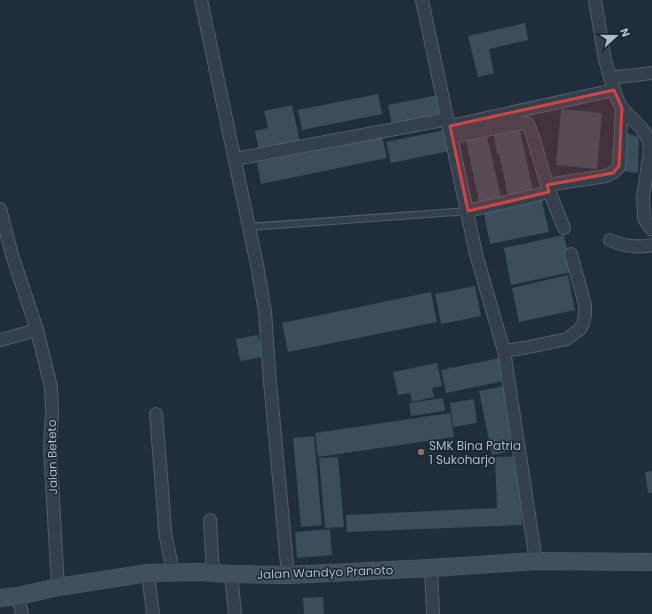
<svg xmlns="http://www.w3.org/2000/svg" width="652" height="614" font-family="Poppins,sans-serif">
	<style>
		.building { fill: #3c4d5b }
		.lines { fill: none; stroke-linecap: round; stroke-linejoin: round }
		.lane-casing { stroke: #525e69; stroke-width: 8 }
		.street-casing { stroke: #525e69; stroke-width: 14 }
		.secondary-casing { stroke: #525e69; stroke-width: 18 }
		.lane { stroke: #34404c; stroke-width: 6 }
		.street { stroke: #34404c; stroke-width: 12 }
		.secondary { stroke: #424f5f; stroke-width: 17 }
		.marked { fill: #ce4548; fill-opacity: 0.2; stroke: #ce4548; stroke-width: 3; stroke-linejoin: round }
		.education-dot { fill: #8d6e63; stroke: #1a2530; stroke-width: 1.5 }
		.labels { text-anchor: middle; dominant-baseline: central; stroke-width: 3; stroke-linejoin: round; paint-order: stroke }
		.poi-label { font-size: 12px; fill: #afbbc8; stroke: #1a2530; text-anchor: start }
		.street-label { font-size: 12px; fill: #afbbc8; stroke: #1a2530 }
	</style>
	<rect width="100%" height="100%" fill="#202e3b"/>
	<path class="building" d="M525,23l3,17 -39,9 5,24 -16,4 -10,-41z
		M378,94l4,20 -80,16 -4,-20z
		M438,95l4,19 -50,11 -4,-20z
		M292,105l8,37 -41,9 -4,-20 13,-3 -4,-17z
		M561,109l41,4 -5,56 -41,-4z
		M519,125l14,66 -25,5 -9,-43h-2l-4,-22z
		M445,130l4,21 -58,12 -5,-21z
		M486,132l15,65 -22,5 -14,-66z
		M626,133l13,4 -1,36 -17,-2z
		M382,136l5,22 -126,26 -4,-22z
		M541,197l8,35 -59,12 -7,-34z
		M564,235l8,37 -61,13 -7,-37z
		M568,275l7,35 -56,12 -7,-34z
		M475,286l6,30 -40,8 -6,-30z
		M431,292l6,30 -149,30 -6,-29z
		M258,335l5,22 -23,4 -4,-22z
		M500,358l4,23 -58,12 -5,-23z
		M437,363l5,23 -10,2 2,9 -22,5 -2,-9 -12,2 -5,-23z
		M504,386l13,64 -25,5 -13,-64z
		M443,398l2,13 -34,5 -2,-13z
		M474,399l3,24 -24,4 -3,-24z
		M450,413l4,24 -136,20 -3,-24z
		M314,436l8,89 -21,2 -8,-89z
		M519,456l3,69 -175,7 -1,-17 151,-7 -2,-51z
		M338,457l6,70 -19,1 -6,-70z
		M652,471v22h-4l-3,-21z
		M330,529l2,26 -35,3 -2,-26z
		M323,597l1,17h-20l-1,-16z"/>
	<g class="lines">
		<defs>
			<path id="lane" d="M249,227l219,-16"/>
			<path id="street" d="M201,0l56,265 8,47 5,70 18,193
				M422,0l54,254 28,97 32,210
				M595,0l10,60 12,39 5,9 20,21 4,6 3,7 1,8 -7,47 1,21 4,7 4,5
				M610,78l42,-5
				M450,126l164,-36
				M452,137l69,-14 7,1 5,13 14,48 59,-9c6,-3 10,-4 13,-10l3,-58
				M235,159l213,-40
				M547,186l17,42
				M0,209l12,46 25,75 14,57 1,25 -2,36 8,139
				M468,211l81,-19
				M610,240c13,6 27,8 42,5
				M0,340l37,-10
				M504,351l20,-3 43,-9 13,-10 3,-5 2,-10v-9l-14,-51
				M156,414l7,87 2,31 8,40
				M210,520l3,53
				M431,568l2,46
				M148,573l5,41
				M231,574l4,40
				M18,596l4,18"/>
			<path id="secondary" d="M0,598l18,-2 40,-9 90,-14 50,-1 33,2 57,1 143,-7 105,-7 116,1"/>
		</defs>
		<use href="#lane" class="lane-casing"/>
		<use href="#street" class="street-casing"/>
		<use href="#secondary" class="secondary-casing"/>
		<use href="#lane" class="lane"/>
		<use href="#street" class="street"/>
		<use href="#secondary" class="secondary"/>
	</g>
	<path class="marked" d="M614,90l8,18 -3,58 -6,7 -66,12 2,7 -81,19 -18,-85z"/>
	<circle class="education-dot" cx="421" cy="452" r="4"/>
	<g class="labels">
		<g class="poi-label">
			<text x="429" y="445">SMK Bina Patria<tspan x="429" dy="14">1 Sukoharjo</tspan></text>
		</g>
		<g class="street-label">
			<text transform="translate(52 457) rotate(-91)">Jalan Beteto</text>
			<text transform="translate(325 572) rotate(-2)">Jalan Wandyo Pranoto</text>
		</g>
	</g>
	<g transform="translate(616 36) rotate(69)" stroke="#1a2530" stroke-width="3" paint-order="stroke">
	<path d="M0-3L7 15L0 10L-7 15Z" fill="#afbbc8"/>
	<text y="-6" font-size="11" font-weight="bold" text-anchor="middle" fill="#afbbc8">N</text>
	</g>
</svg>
